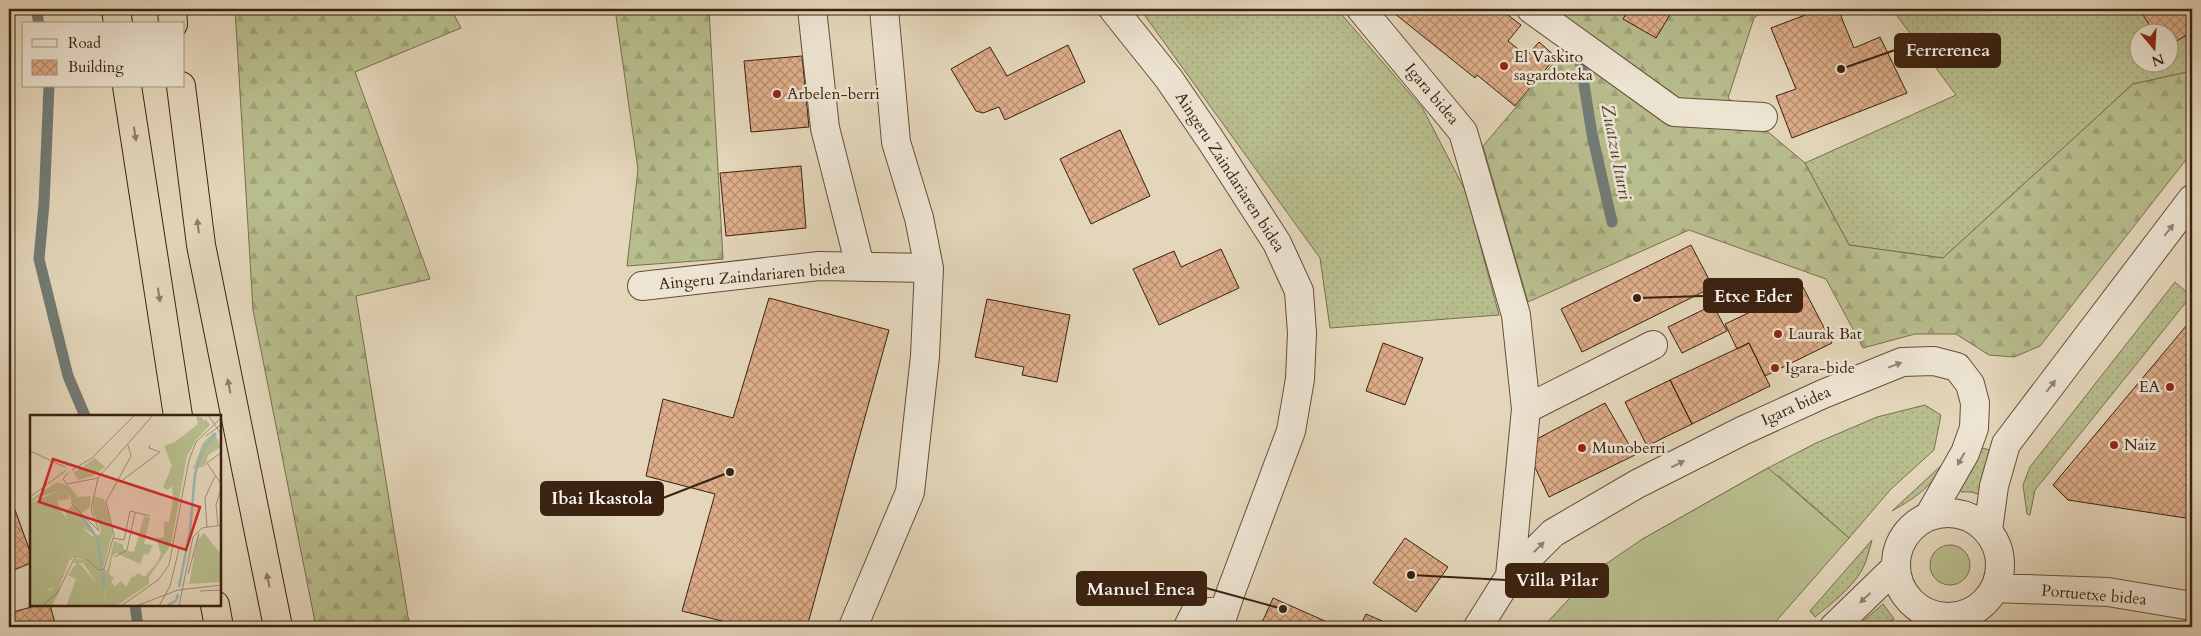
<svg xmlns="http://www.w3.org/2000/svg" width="2201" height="636" font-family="Cardo,serif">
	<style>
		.grass { fill: url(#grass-dots); stroke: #796f4e; fill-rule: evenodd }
		.forest { fill: url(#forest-firs); stroke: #796f4e }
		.garden { fill: #b8bd8d; stroke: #796f4e }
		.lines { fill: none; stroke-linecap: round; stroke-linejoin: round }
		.stream { stroke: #727b75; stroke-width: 11 }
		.building { fill: url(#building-cross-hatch); stroke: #3a2110 }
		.minor-casing { stroke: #644e3a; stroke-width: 30 }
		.highway-casing { stroke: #3a2110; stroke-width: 30 }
		.minor { stroke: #ede4d2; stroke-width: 28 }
		.highway { stroke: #e4d6ba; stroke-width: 28 }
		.oneway { fill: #8f7c65 }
		.oneway2 { fill: #948271 }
		.poi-dot { fill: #8f2418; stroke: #ede4d2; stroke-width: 2 }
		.labels { text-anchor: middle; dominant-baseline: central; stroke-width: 5; stroke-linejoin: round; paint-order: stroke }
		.poi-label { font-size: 16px; fill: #3a2110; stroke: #ede4d2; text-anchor: start }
		.street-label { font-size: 16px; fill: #3a2110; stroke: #ede4d2 }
		.water-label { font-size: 18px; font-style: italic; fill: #52463a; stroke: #ede4d2 }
		.inset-river { fill: none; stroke: #98b7b8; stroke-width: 2.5 }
		.inset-road { fill: none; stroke: #a08e76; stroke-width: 1 }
		.view { fill: #d62828; fill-opacity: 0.15; stroke: #d62828; stroke-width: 2.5 }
		.inset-edge { fill: none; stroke: #3a2110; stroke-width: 2.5 }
		.leader { fill: none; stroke: #3a2110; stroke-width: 2 }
		.callout-dot { fill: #3a2110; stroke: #ede4d2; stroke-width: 2 }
		.callout { fill: #3a2110; stroke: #3a2110; stroke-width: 2 }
		.callout-label { font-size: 18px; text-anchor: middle; font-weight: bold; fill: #fff }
	</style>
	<defs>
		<pattern id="grass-dots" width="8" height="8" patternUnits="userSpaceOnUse" patternTransform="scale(1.25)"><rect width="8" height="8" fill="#b8bd8d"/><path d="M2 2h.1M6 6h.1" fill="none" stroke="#9fa279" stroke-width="1.8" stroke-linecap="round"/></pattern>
		<pattern id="forest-firs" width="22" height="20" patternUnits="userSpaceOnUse" patternTransform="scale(1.25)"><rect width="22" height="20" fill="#b8bd8d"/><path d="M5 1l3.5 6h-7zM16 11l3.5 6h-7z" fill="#9fa279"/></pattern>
		<pattern id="building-cross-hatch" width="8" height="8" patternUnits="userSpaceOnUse" patternTransform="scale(1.25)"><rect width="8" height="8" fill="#dead89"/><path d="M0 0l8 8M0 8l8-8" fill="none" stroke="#b58c6f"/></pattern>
	</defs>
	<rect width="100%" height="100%" fill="#e4d6ba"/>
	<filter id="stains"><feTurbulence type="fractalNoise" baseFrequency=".004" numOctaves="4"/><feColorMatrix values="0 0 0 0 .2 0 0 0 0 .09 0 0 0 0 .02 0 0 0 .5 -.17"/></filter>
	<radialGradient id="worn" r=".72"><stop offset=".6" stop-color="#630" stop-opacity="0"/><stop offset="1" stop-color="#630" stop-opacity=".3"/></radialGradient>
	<path class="grass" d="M1140,9h197l86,100 43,83 33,123 -169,13 -10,-70z
		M1892,9h300v62l-59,13 -190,174 -94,-13 -44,-82 151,-68zM2138,32h30v30h-30z
		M2175,282l16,14 -156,194 -5,25 -3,-1 -4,-29 7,-18z
		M1925,405l16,10 -7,35 -43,39 -42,49 -70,-62 -138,64 127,-72 48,-25 61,-26z
		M1982,448l8,2 -9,45 -10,-3h-10l-2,-6z
		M1944,463c-14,26 -28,34 -52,48z
		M1872,540c-3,10 -5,21 -10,30 -11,19 -30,33 -47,47l-5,-6z
		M1883,604l11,15 -15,8h-23z"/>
	<path class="forest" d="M235,9h216l10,19 -106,44 75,207 -74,17 52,321 3,10h-95l-63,-317z
		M615,9h94l14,250 -96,7 11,-97z
		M1548,9h218l-12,9 -26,80 77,65 44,82 94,13 190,-174 59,-13v81l-152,194 -26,11 -25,-2 -33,-21h-41l-52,14 -37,-69 -137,-49 -161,72 -45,-156 96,-113z"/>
	<path class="garden" d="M1768,468l81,70 -78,89h-228l37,-40 23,-21 38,-26z
		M1930 565a20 20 0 1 1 40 0a20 20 0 1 1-40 0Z"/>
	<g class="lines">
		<path class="stream" d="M36,9l3,15
			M1580,60l12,74 20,88
			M49,86l-5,118 -5,55 29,117 17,40
			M135,605l3,22"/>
	</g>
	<path class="building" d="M1389,9h111l21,16 -13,16 19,15 12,-14 17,15 -41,49 -38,-31 -2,3z
		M1629,9h35l7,4 -15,25 -33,-19z
		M1821,9h17l16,39 26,-11 27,56 -115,45 -16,-42 20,-7 -25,-61z
		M2139,9h53v23l-24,14v-14h-14z
		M1068,45l17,37 -80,38 -6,-13 -16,6 -7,-2 -25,-42 39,-22 17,29z
		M802,56l7,71 -58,5 -7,-71z
		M1120,130l30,66 -59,28 -31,-65z
		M801,166l5,62 -80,8 -6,-63z
		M1691,245l22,42 -131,65 -21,-43z
		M1221,249l18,39 -80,37 -26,-56 41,-18 7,16z
		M1803,287l29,56 -67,33 -16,-33 -12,6 -12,-25z
		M769,298l120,32 -82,297h-61l-64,-16 33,-117 -69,-18 17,-77 70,19z
		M987,299l83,16 -13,67 -35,-7 2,-8 -49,-10z
		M1713,305l14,26 -45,22 -14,-26z
		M2192,319v200l-124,-19 -15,-15z
		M1383,343l40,15 -18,47 -39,-14z
		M1749,343l21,43 -78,38 -22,-44z
		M1670,380l22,44 -45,22 -22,-44z
		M1605,403l30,52 -86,42 -16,-34v-22z
		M11,499l20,55v9l-22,9v-72z
		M1405,538l43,29 -32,45 -43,-29z
		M1273,598l52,23 -3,6h-62z
		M39,605h11l6,22h-47v-14z
		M1366,614l30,13h-36z
		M1085,621l8,6h-13z"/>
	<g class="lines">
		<defs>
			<path id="minor" d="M812,9l13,119 35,138
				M1113,9l56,70 41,60 67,104 22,48 3,42 -2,46 -9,52 -61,163 -11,33
				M1361,9l102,123 53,183 10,94 -16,167
				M1531,9l143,103 89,5
				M642,286l177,-20 110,2 -10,-50 -23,-76 -12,-133
				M1526,409l127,-64
				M1896 565a52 52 0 1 1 104 0a52 52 0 1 1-104 0Z
				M1988,530l6,-44 12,-42 186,-245
				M1995,588l113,4 84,14
				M853,627l57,-135 15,-136 4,-88
				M1188,627l7,-14 29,-2
				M1478,627l32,-51 43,-43 84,-49 105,-53 81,-37 79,-32 32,-1 23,6 13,17 5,19 -1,25 -9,25 -36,63
				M1834,627l62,-60"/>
			<path id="highway" d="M116,9l2,15
				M172,9l1,15
				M127,86l51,330
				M181,86l20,159 77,382
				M215,605l4,22"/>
		</defs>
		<use href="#minor" class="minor-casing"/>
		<use href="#highway" class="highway-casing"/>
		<use href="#minor" class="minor"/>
		<use href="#highway" class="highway"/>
	</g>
	<defs><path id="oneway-solid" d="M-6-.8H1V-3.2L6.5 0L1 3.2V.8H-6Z" transform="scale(1.25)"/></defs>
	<g class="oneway">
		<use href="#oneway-solid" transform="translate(135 134) rotate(81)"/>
		<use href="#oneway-solid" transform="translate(198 226) rotate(-97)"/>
		<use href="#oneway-solid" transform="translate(159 295) rotate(81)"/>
		<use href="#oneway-solid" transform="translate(229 386) rotate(-101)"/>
		<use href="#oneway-solid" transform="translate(268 580) rotate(-102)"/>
	</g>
	<g class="oneway2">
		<use href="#oneway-solid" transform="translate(2169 230) rotate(-52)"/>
		<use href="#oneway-solid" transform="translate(1895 365) rotate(-20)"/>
		<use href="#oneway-solid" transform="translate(2051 386) rotate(-52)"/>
		<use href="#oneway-solid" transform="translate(1961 459) rotate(119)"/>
		<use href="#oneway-solid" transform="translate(1678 464) rotate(-27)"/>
		<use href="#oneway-solid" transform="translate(1539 547) rotate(-45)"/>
		<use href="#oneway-solid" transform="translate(1865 598) rotate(137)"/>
	</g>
	<g class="poi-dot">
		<circle cx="1504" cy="66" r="5"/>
		<circle cx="777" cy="94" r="5"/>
		<circle cx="1778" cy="334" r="5"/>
		<circle cx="1775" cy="368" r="5"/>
		<circle cx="2170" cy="387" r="5"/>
		<circle cx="2114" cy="445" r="5"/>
		<circle cx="1582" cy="448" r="5"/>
	</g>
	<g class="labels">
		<g class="poi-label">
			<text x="1514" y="57">El Vaskito<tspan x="1514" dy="18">sagardoteka</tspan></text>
			<text x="787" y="94">Arbelen-berri</text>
			<text x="1788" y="334">Laurak Bat</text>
			<text x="1785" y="368">Igara-bide</text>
			<text x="2160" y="387" text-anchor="end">EA</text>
			<text x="2124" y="445">Naiz</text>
			<text x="1592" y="448">Munoberri</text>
		</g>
		<g class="street-label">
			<text transform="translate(1432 94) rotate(50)">Igara bidea</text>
			<text transform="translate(1230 172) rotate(57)">Aingeru Zaindariaren bidea</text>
			<text transform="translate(752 276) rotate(-5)">Aingeru Zaindariaren bidea</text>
			<text transform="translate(1796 406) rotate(-24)">Igara bidea</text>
			<text transform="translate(2094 595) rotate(5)">Portuetxe bidea</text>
		</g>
		<g class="water-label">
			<text transform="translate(1616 152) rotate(79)">Zuatzu Iturri</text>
		</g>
	</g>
	<g transform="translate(30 415)">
		<rect width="191" height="191" fill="#e4d6ba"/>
		<path d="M32,75l6,3 1,6 -12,2 4,10 6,8 9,-3 5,11 11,9 7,-1 2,-5 -8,-19v-15l11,3 9,33 -10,36 -19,-12h-9l-6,5 -7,-6 -7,-41 -7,-4 -14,4 -4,19v-30zM174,118l17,21v28l-32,2 8,-44zM12,143l22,17 -5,12 -14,3 -2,-21 -6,-9zM48,146l19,23 8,3 -1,19h-38l10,-27 -8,-4z" fill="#b8bd8d"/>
		<path d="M166,1l7,2v3l3,-2 4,6 -14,15 -9,16 -16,89 -22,32v7l-33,22h-12l1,-19 -8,-3 -14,-21h-9l1,-4 16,-1 16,13 7,-30 9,4 1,5 10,2 10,-36 6,2 -6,26 9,1 -5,10 -4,-1 -4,10 -24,-11 -4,4 -3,17 5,4 -3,4 4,4 6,-5 5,6 5,-9 8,-5 5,4 12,-13 5,-10 -5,-16 8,-1v-16l5,1 4,-23 -1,-13 -4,4 -5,-3 9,-21 -8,-20 11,-4 23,-18zM184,17l7,15 -13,8 -3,11 -12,3 10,-26zM27,67l12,4 9,11 13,-1 -1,11 -9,6 16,23 -16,-9 -5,-11 -9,3 -2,-7 8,-7 -5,-12 -6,-3 -23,7 -9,6v-3zM18,95l7,3 7,42 7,6 -5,14 -22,-17 -5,2 6,9 2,21h7l5,-6 3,6 -8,16h-22v-73l4,-19z" fill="#b8bd8d"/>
		<path d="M65,43l10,9 -12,9 -15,4 -4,-7z" fill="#b8bd8d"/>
		<path class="inset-river" d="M53,102l15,23 4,28M73,156l1,17M149,172l11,-56 5,-57 7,-22 14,-19M138,190l8,-4 2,-7"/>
		<path class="inset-road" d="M178,0l14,20M176,21l16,-12M0,36l35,16M192,37l-15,11 15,22M42,55l20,-12 43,-43M38,58l-5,6 4,5 31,-6 55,-63M90,67l40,-30 -11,-4 1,-3M0,82l35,-26M41,88l28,28 -8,-22 7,-31M188,110l-2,-20 6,-19M177,112l-2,-29 10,-22M83,123l11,2 6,-29 20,5M85,142l12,-7 8,-37M158,159l11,-41M170,176l22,-1M12,191l16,-14 17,-35h9l15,13 5,-1 10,-34 -8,-33 25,-46 -3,-11M91,191l37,-26 11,-15 20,-105 7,-18 26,-25M106,191l42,-16 44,-5M129,191l11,-20 9,-37M149,191l14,-69 9,-9 20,-3M174,191l18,-1"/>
		<path class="view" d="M23,44l147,48 -14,43 -147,-48z"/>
		<rect width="191" height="191" class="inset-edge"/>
	</g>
	<path class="leader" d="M1841 69L1895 50M1637 298L1704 296M730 472L663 498M1411 575L1506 580M1283 609L1206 588"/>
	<g class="callout-dot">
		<circle cx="1841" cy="69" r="5"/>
		<circle cx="1637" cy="298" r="5"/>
		<circle cx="730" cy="472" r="5"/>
		<circle cx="1411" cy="575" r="5"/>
		<circle cx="1283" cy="609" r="5"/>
	</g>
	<g class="callout">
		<rect x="1895" y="34" width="105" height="33" rx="5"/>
		<rect x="1704" y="279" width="98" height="33" rx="5"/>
		<rect x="541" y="482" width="122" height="33" rx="5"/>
		<rect x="1506" y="564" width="102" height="33" rx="5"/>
		<rect x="1077" y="572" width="129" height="33" rx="5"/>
	</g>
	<g class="callout-label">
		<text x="1948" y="56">Ferrerenea</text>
		<text x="1753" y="302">Etxe Eder</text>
		<text x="602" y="504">Ibai Ikastola</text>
		<text x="1557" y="586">Villa Pilar</text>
		<text x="1141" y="595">Manuel Enea</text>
	</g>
	<rect width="2201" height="636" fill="none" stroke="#e4d6ba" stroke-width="30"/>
	<rect x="10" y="10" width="2181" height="616" fill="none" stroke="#3a2110" stroke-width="2.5"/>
	<rect x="15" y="15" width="2171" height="606" fill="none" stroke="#3a2110"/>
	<rect x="22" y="22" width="162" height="65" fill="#ede4d2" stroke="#a59684"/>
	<rect x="32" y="39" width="25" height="8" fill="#ede4d2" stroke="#a59684"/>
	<text x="68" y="48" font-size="15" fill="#3a2110">Road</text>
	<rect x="32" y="60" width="25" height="15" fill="url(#building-cross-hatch)" stroke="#a59684"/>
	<text x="68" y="72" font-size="15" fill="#3a2110">Building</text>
	<g transform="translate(2154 48) rotate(162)"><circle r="24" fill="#ede4d2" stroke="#a59684"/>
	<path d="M0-4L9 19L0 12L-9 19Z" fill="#8f2418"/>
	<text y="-8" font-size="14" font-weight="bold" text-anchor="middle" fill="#3a2110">N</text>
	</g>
	<rect width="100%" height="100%" filter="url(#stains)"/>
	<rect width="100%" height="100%" fill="url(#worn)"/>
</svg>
